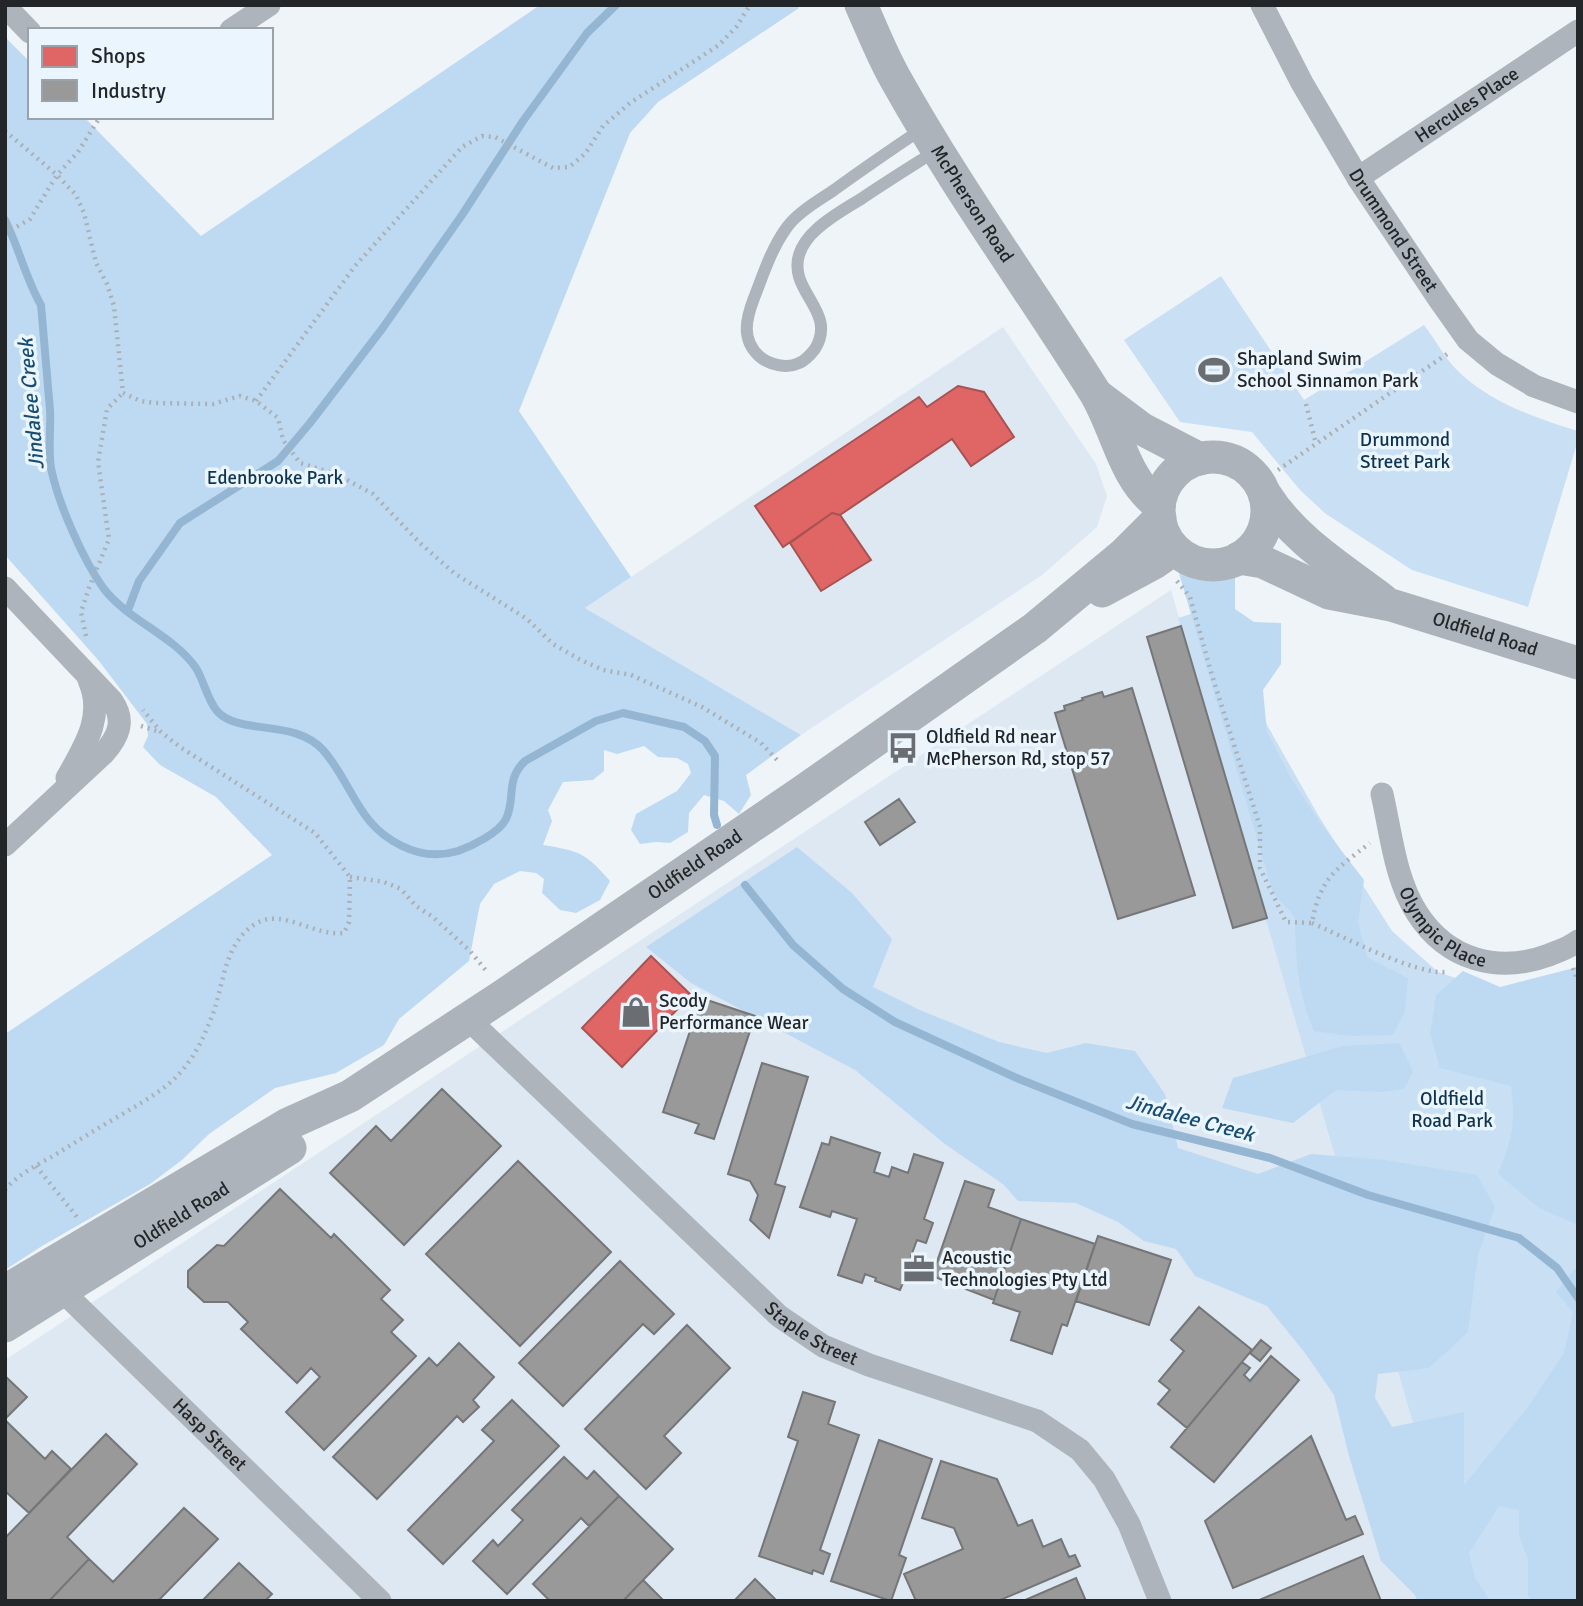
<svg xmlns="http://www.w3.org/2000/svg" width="1583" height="1606" font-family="Signika,sans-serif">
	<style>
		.built { fill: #dde8f2 }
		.green { fill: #c8dff4 }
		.forest { fill: #bedaf2 }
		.shops { fill: #e06666; stroke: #a75354; stroke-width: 2 }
		.industry { fill: #999; stroke: #757677; stroke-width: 2 }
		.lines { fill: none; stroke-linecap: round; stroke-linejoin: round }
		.stream { stroke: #95b6d2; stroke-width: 8 }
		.path { stroke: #abb0b5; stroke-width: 4.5; stroke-dasharray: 2 5; stroke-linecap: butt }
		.lane { stroke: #aeb4bb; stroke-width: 12 }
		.street { stroke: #aeb4bb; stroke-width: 23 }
		.secondary { stroke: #adb3ba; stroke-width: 33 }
		.labels { text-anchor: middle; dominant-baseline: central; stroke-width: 7; stroke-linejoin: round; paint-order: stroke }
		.street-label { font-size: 19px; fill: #222629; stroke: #ebf5fd }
		.poi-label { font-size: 19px; fill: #222629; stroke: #ebf5fd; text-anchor: start }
		.park-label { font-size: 19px; fill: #0f344f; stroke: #ebf5fd }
		.water-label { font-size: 21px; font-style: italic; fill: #184d73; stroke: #ebf5fd }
	</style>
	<rect width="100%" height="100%" fill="#eff4f9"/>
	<path class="built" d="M1003,327l93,137 11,32 -10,31 -55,48 -241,160 -216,-127z
		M1171,590l294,1011h-1460v-241z"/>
	<path class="green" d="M1221,276l83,124 120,-75c11,14 20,32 32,44 32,33 80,49 122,62v9l-50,167 -116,-37 -86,-56 -26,-24 -48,-58 -72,-10 -56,-82z
		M1207,609l17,40 94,166 74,116 46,41 82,28 58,-10v611h-113l-287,-983z"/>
	<path class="forest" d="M540,5h258l1,3 -141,94 -28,31 -111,278 112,166 -46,31 216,127 -55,40 5,20 -12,19 -15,-13 -20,-6 -15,18 -1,19 -18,11 -14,-1 -16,2 -9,-14 5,-16 41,-23 14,-18 -3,-9 -11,-6 -19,-1 -14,-11 -27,8 -13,-4v21l-11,9 -30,2 -15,28 4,11 -9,24c37,6 43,8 67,36l-10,19 -24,13 -16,-3 -18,-17 2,-14 -8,-6 -16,-2 -26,13 -14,20 -11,57 -70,58 -15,26 -48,28 -61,15 -66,46 -27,26 -32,24 -108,62 -37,24v-236l267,-179 -56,-58 -56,-32 -17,-18 5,-11 -1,-12 -48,-63 -94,-106v-518l25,25v55h54l117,119z
		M1235,566v43l19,13 27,1v41l-18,26 4,42 25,48 29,44 43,56 -6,42 9,35 41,21 -3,33 -12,24 -42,1 -37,-5c-16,-36 -19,-75 -19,-114l-22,-24 -95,-323z
		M797,847l55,46 40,46 -19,48 49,24 77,31 48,11 39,-10 49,8 30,43 13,54 80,26 53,-20 74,6 92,15 18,32 -17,48 -10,77 -39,36 -51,6 -3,24 17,29 72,-15v73l64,-78 36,-54 9,-41 -17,-20 22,-27v336h-45l-5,-5v-36l-9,-24v-26l-20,-4 -30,47 6,25 15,23h-73l-2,-6 -34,-34 -32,-105 -15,-61 -29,-42 -38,-47 -72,-30 -19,-27 -32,-8 -26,-19 -42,-19 -58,-2 -14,-16 -59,-41 -90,-74 -164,-87 -45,-36z
		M1578,967v258l-39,-17 -41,-34c14,-36 18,-49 13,-88l-71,-18 -10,-34 6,-39 27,-24 37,16z
		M1399,1043l14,28 -9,18 -24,3 -44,-2 -43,33 -71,-15 11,-30 110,-32z"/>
	<path class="shops" d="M958,386l26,6 30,45 -43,29 -19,-27 -112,76 -8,-2 -49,34 -28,-41 164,-109 8,10z
		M832,513l8,2 31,45 -50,31 -31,-48z
		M651,956l40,39 -69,72 -40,-39z"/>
	<path class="industry" d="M1181,626l86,292 -34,10 -86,-291z
		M1132,688l63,207 -77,24 -63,-206 10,-3 -1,-4 19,-6 -1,-2 20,-6 2,5z
		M899,799l16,23 -35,23 -15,-23z
		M701,998l54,18 -41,123 -19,-6 4,-9 -36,-12z
		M762,1063l46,14 -33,107 10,3 -16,51 -19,-18 8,-25 -8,-14 -22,-7z
		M442,1089l59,57 -97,99 -74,-72 46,-47 15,15z
		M831,1137l49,16 -6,19 15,5 3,-10 16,6 6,-19 29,9 -19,56 9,4 -7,20 -9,-3 -6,16 10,3 -7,23 -9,-4 -5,12 -25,-9 1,-3 -11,-4 -3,9 -24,-8 19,-56 -25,-8 -2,6 -30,-10 22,-64 7,2z
		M518,1161l93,91 -91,94 -94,-92z
		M965,1181l29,9 -6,17 33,12 -27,81 -62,-24z
		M280,1189l51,49 3,-4 56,56 -9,9 22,21 -12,12 25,24 -92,94 -38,-38 34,-35 -9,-9 -14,15 -56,-54 7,-7 -20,-20h-24l-16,-15v-16l29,-26 7,1z
		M1021,1219l74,25 -28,82 -5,-2 -10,30 -41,-14 9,-28 -27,-9z
		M1098,1236l73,24 -22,65 -73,-24z
		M620,1261l54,53 -20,20 -11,-10 -80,82 -44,-43z
		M1199,1307l53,43 -65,78 -29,-24 12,-14 -11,-9 25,-30 -13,-11z
		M687,1325l43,43 -66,68 17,17 -35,36 -61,-60z
		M1261,1340l10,8 -11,13 -10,-8z
		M459,1343l35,34 -21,23 6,7 -16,15 -6,-6 -80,83 -44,-42 96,-99 8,8z
		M1271,1356l28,24 -85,102 -43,-35 71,-85 8,6 -6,7 6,6z
		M5,1376l22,21 -22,22z
		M803,1392l32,10 -7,22 31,11 -39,115 10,4 -7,20 -10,-4 -1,4 -53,-18 39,-115 -10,-4z
		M512,1400l47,46 -116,118 -35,-34 86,-89 -12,-11z
		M5,1420l40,39 7,-8 19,18 -42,44 -24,-22z
		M106,1434l31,30 -70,73 22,22 -40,42h-44v-63z
		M1311,1436l35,84 9,-4 8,18 -130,54 -28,-67z
		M879,1440l53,19 -33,96 7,3 -15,43 -60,-20z
		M564,1457l23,22 7,-8 25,25 -30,30 -8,-8 -74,76 -34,-33 20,-21 5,6 25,-26 -11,-10z
		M941,1461l56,18 21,47 14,-6 11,27 18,-8 8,18 6,-2 5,11 -82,35h-82l-12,-27 59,-25 -9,-21 -32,-10z
		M619,1496l54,53 -50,52h-73l-17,-17z
		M184,1508l34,31 -60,62h-109l40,-42 24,23z
		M1363,1556l18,45h-124z
		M239,1563l33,31 -7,7h-63z
		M1076,1578l10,23h-63z
		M755,1579l22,22h-43z
		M643,1580l21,21h-41z"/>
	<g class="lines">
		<path class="stream" d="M5,220c14,28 21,59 36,85 3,35 6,70 9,105 1,20 -2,39 1,58 7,35 32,92 53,121 25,32 69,46 92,79 8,13 11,31 21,43 22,25 77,7 106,39 30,34 34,75 79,96 18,9 36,11 56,5 14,-5 41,-18 48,-32 10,-21 -1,-39 19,-58l71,-40 27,-8 61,14 21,14 10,15 -1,59 3,10
			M128,610l11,-29 41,-58 98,-62 32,-38 72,-94 80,-114 61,-94 64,-88 29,-28
			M745,885l48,60 50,44 52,33 124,57 113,45 138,34 98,37 151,43 38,30 21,30"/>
		<path class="path" d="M5,131l52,44 19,20 8,18 12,50 11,21 7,22 9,87
			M5,234l25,-15 27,-44 21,-23 22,-35
			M123,393l18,8 13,2 59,1 27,-8 16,5 22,17 5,22 17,23 36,11 37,20 47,49 34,30 73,46 26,25 26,15 24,11 28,5 71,32 59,36 18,19
			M256,401l99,-135 107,-119 20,-11 13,1 58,31 16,-1 16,-13 18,-28 27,-23 89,-58 18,-19 13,-21
			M1306,404l10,40
			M1278,470l172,-118
			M1177,581l13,16 21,75 49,155v41l26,54 26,1c8,-45 23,-53 58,-80
			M86,636l-5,-24 8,-24 20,-49 -11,-77 9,-53 16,-16
			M141,726l19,6
			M350,877l34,5 17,7 15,17 17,11 37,34 18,22
			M1312,923c30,13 104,52 134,49
			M1573,968l5,13
			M36,1166l41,51
			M5,1190c12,-15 32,-25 48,-34 23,-14 45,-28 68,-41 26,-16 49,-27 67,-52 12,-16 19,-34 26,-52 10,-31 12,-71 43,-88 25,-15 59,14 87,10l5,-11 1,-45 -35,-44 -135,-86 -19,-15 -18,-22"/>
		<path class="lane" d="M922,129c-30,20 -59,40 -88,61 -16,11 -38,23 -49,40 -14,20 -22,45 -31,68 -8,21 -13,41 5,58 10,9 28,13 40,7 6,-2 12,-9 16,-14 23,-38 -27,-57 -16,-94 3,-10 10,-19 18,-26 13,-12 29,-21 44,-30 25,-17 51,-33 76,-49"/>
		<g class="street">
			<path id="s1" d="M1262,5l40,78 56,95 81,121 29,41 29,24 37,22 44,16"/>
			<path d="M5,6l25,26"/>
			<path d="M231,30l38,-25"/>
			<path id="s2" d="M1358,178l220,-147"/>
			<path d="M5,588l107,113c14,20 6,36 -8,52l-99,92"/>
			<path d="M67,778c18,-32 38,-62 22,-98"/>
			<path id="s3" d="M1382,794c9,39 13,85 35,119 30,47 81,61 132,42 10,-4 20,-7 29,-14"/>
			<path id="s4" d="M468,1019l311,297 44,30 46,19 168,56 43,29 24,29 25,45 31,77"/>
			<path id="s5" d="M52,1281l328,320"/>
		</g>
		<g class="secondary">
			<path id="s6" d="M861,5c11,24 21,50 34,73 60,108 133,208 199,313 23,37 29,88 65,114"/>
			<path d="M1098,396l44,33 58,30"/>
			<circle cx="1213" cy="511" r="54"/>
			<path d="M1265,494c28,45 76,74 118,106"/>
			<path id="s7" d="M1239,558l24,4 66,31 62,12 187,58"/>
			<path d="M1102,591l52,-28 20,-14"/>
			<path id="s8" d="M5,1291l283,-167 62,-28 154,-101 298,-203 233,-164 89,-74 36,-36"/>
			<path id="s9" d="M5,1326l285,-178"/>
		</g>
	</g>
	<defs>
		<symbol id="stadium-bare" viewBox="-9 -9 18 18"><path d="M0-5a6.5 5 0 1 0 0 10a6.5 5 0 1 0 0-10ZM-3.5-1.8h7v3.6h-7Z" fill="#6a6e72" stroke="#ebf5fd" stroke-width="2.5" paint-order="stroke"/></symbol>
		<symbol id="bus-bare" viewBox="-9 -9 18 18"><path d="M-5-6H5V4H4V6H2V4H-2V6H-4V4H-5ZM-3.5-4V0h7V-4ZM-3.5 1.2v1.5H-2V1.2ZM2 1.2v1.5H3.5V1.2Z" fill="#6a6e72" stroke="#ebf5fd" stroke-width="2.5" paint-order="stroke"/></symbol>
		<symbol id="shop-bare" viewBox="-9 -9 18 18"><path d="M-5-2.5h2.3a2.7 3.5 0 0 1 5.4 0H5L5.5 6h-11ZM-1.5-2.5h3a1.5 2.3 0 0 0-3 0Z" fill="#6a6e72" stroke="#ebf5fd" stroke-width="2.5" paint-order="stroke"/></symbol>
		<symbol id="office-bare" viewBox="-9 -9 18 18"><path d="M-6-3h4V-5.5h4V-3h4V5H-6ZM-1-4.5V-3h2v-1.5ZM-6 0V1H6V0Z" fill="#6a6e72" stroke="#ebf5fd" stroke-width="2.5" paint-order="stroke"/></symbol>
	</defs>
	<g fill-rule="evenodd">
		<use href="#stadium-bare" x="1192" y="348" width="44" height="44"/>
		<use href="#bus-bare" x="881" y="726" width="44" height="44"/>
		<use href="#shop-bare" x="614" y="990" width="44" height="44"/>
		<use href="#office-bare" x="897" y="1247" width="44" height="44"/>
	</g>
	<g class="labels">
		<g class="street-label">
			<text stroke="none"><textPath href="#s2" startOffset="131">Hercules Place</textPath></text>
			<text stroke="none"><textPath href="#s6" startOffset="228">McPherson Road</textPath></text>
			<text stroke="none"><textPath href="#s1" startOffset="261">Drummond Street</textPath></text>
			<text stroke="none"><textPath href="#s7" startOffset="259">Oldfield Road</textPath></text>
			<text stroke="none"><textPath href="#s8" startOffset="812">Oldfield Road</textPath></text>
			<text stroke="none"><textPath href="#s3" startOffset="154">Olympic Place</textPath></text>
			<text stroke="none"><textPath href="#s9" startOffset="208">Oldfield Road</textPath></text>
			<text stroke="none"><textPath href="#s4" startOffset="467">Staple Street</textPath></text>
			<text stroke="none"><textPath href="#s5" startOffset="220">Hasp Street</textPath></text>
		</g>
		<g class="poi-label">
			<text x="1237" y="359">Shapland Swim<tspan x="1237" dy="22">School Sinnamon Park</tspan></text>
			<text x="926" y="737">Oldfield Rd near<tspan x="926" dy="22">McPherson Rd, stop 57</tspan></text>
			<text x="659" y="1001">Scody<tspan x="659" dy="22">Performance Wear</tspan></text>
			<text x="942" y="1258">Acoustic<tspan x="942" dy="22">Technologies Pty Ltd</tspan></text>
		</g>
		<g class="park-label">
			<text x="1405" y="440">Drummond<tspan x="1405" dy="22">Street Park</tspan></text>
			<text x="275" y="478">Edenbrooke Park</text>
			<text x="1452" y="1099">Oldfield<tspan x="1452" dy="22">Road Park</tspan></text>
		</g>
		<g class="water-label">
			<text transform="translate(31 404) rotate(-95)">Jindalee Creek</text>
			<text transform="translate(1190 1118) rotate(15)">Jindalee Creek</text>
		</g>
	</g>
	<rect width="1583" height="1606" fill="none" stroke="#222629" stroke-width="14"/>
	<rect x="28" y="28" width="245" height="91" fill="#ebf5fd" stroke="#9ba2a8" stroke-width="2"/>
	<rect x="42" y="46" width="35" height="21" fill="#e06666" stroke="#9ba2a8" stroke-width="2"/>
	<text x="91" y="63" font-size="21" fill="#222629">Shops</text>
	<rect x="42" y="80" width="35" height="21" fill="#999999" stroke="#9ba2a8" stroke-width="2"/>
	<text x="91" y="98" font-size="21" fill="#222629">Industry</text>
</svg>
